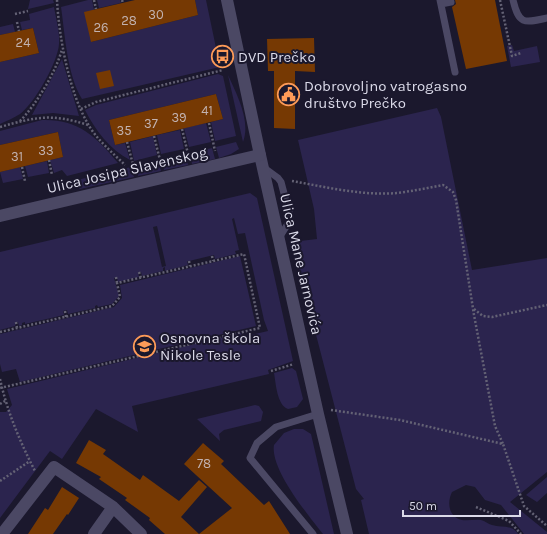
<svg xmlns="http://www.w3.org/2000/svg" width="547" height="534" font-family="Karla,sans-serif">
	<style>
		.green { fill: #2b244e; fill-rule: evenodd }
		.building { fill: #763903 }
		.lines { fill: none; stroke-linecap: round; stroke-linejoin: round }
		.path { stroke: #646275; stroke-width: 2.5; stroke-dasharray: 2 2; stroke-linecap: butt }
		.service { stroke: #4b4864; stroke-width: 7 }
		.minor { stroke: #4b4864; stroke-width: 12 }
		.tertiary { stroke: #4b4864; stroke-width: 12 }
		.labels { text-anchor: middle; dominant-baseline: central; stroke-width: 4; stroke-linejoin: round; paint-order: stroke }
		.number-label { font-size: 13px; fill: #c2b2b0 }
		.poi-label { font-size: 15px; fill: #dbdae9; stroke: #1b182d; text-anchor: start }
		.street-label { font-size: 15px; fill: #dbdae9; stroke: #1b182d }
	</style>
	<rect width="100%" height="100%" fill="#1b182d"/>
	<path class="green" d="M30,0h23l1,3 -26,6z
		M88,0h4l2,10 -3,32 107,-27 -3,-15h11l14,67 -138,32c-15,-24 -17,-65 -21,-92z
		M97,0h23l1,3 -22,5z
		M54,7c2,12 6,25 5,37 -1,18 -25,60 -39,70 -6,4 -14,7 -20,10v-62l39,-9 -6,-25 -11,2 -2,-8 10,-2 -1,-6z
		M13,24l2,8 -15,3v-8z
		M512,45l2,6 23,-5 3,16 -29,5 -4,-21z
		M62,59l17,57 -26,-3 -21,2z
		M218,74l5,2 13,60 -21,5 -4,-19 12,-3 -7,-25 -107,26 6,25 10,-2 5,17c-20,-10 -35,-30 -45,-50l11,-5z
		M228,75c9,20 23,46 15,67z
		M437,108l4,9 31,153 75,-12v214l-37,30 37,30v2h-23l-23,-29 -16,-5 -10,-13 -9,-2 -14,7c-5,10 -4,25 10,28 6,1 13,-1 19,0 4,1 7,4 11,5 9,3 20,-1 26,9h-149l-8,-34 3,-1 -8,-10 -64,-247 25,-3 -3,-30 -16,-69z
		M42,120c36,-1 54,16 76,43l-51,13 -5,-6 -8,3 -4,-13 13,-3 -5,-25 -58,13v-14z
		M206,123l5,19 -22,5 -5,-19z
		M180,130l4,19 -23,5 -4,-19z
		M153,136l4,19 -23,6 -4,-19z
		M236,142l3,7 -8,5 -12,4 -3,-11z
		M212,148l3,11 -23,5 -3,-11z
		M185,154l3,11 -24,5 -2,-10z
		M47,161l2,12 -21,4 -3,-11z
		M158,161l3,10 -23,5 -2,-10z
		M20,167l3,12 -20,4 -3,-11z
		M131,167l3,10 -54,12 -11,-7z
		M250,193l7,5 36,163 -25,9 1,4 -137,32 6,26 -42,-23 -34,50 -12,-8 -50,67v-106h6l6,-7 -5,-16 234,-56 1,4 26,-6 -4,-11 -19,-87 -7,1 -4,-16 -2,1 7,31 -4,1 1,3 -21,5 -1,-4 -25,6h-2l1,4 -23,6v-4l-2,1v3l-21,5 -1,-4h-3l1,5 -21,5 -1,-5 -3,1 5,18 -7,8 -14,3 -1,-2 -2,1v2l-27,6 -1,-4 -4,1 1,4 -39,9v-2l-3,1v2l-3,1 -1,-4h-2l-1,4 -15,4v-78zM157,226l9,40 -4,1 -9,-40z
		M240,256l16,70 -236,56 -4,-13 -14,3 -2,-8v-30l114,-27 8,-9 -2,-13z
		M292,368l4,3 7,28 -6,8 -9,2c-11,-4 -12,-25 -14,-36z
		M255,405l4,1 4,6 -2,9 -37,9 -5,4 1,7 -23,-22z
		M294,429h9l8,5 23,100h-11c-15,-19 -53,-65 -49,-89l10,-12z
		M547,477v16l-10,9 -11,-7z"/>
	<path class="building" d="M135,0h60l3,15 -107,27 -7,-30z
		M455,0h40l12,61 -41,8 -14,-62 4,-3z
		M33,28l6,25 -39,9v-27z
		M314,38l1,34 -20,-1v58l-21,-1v-57h-6l-1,-32z
		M110,70l4,16 -14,3 -4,-16z
		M216,94l7,25 -108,26 -6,-25z
		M58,132l5,25 -63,15v-27z
		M89,440l17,10 -3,4 37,26 3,-5 36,26 20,-21 8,7 -26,30 18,17h-34l-16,-14 1,-2 -25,-18 2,-2 -28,-19 2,-2 -25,-14z
		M203,443l21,18 -3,3 43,41 5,-4 21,33h-91l33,-26 -48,-44z
		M62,487l17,11 -11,17 -1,-1 -14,20h-25l17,-26 3,2z"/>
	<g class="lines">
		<path class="path" d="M57,0c2,37 12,92 31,124 8,15 25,29 37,41
			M94,0l2,9
			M122,0l1,3
			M500,0l12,56 9,-3
			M15,14l13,-3
			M17,22l2,9
			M81,109l15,-7 127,-32
			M20,121c16,-16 37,-51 42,-72
			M209,123l6,28
			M0,127c36,-10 51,-14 88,-2
			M182,129l7,29
			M154,136l7,28
			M127,142l8,30
			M49,160l3,15
			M22,167l3,14
			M292,181c34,6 70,15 105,12 16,-2 31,-5 46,-8l10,7 3,8 18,115 21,111 8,18
			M212,256l1,5
			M189,261l1,5
			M139,272l2,6
			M116,277l1,6
			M474,309l9,7 9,1 55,-12
			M65,311l1,6
			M16,322l1,6
			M0,332l112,-26 8,-9 -3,-14 127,-29 16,74 -260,60
			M271,371l23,-7
			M0,379c7,32 20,63 35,92
			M0,404l5,-3
			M331,410l69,10 103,24 21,62 23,20
			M0,481l30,-20
			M476,507l33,14 12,13"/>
		<path class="service" d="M440,0l15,72
			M513,0c6,25 11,23 34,18
			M441,4l10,-2
			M263,167l15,11 3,4 9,34 -1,6 -10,16
			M313,534l-63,-76 7,-15 19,-16 42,-13"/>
		<path class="minor" d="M260,155l58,259 29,120
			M2,534l52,-67 59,40 28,27
			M94,534l19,-27"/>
		<path class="tertiary" d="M0,216l260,-61 -33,-155"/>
	</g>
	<defs>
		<symbol id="bus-ring" viewBox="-11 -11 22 22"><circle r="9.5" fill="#1b182d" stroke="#fe9b58" stroke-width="1.5"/><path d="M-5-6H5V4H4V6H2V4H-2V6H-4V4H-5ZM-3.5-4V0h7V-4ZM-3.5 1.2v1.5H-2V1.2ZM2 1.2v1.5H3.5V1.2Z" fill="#fe9b58"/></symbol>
		<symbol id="civic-ring" viewBox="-11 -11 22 22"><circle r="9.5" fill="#1b182d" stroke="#fe9b58" stroke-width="1.5"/><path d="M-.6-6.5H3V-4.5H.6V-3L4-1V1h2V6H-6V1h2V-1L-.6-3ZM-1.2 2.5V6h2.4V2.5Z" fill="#fe9b58"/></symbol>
		<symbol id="school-ring" viewBox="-11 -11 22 22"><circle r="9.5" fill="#1b182d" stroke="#fe9b58" stroke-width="1.5"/><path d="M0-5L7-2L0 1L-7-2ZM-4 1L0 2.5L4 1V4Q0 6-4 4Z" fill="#fe9b58"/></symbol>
	</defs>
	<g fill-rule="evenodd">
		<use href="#bus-ring" x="210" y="44" width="25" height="25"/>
		<use href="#civic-ring" x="276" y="82" width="25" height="25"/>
		<use href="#school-ring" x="132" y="334" width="25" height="25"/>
	</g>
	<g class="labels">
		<g class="number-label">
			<text x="156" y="14">30</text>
			<text x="129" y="20">28</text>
			<text x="101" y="27">26</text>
			<text x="23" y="42">24</text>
			<text x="207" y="110">41</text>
			<text x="179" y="117">39</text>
			<text x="151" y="123">37</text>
			<text x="124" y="130">35</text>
			<text x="46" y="150">33</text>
			<text x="17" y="156">31</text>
			<text x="204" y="463">78</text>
		</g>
		<g class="poi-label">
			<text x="238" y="57">DVD Prečko</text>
			<text x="304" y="86">Dobrovoljno vatrogasno<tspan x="304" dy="17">društvo Prečko</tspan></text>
			<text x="160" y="338">Osnovna škola<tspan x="160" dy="17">Nikole Tesle</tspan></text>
		</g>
		<g class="street-label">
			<text transform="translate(127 170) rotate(-13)">Ulica Josipa Slavenskog</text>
			<text transform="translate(301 264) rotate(77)">Ulica Mane Jarnovića</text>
		</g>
	</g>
	<path d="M403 510v6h117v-6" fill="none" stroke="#dbdae9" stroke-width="2"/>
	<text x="409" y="510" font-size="12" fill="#dbdae9" stroke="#1b182d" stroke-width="3" paint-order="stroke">50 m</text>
</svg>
